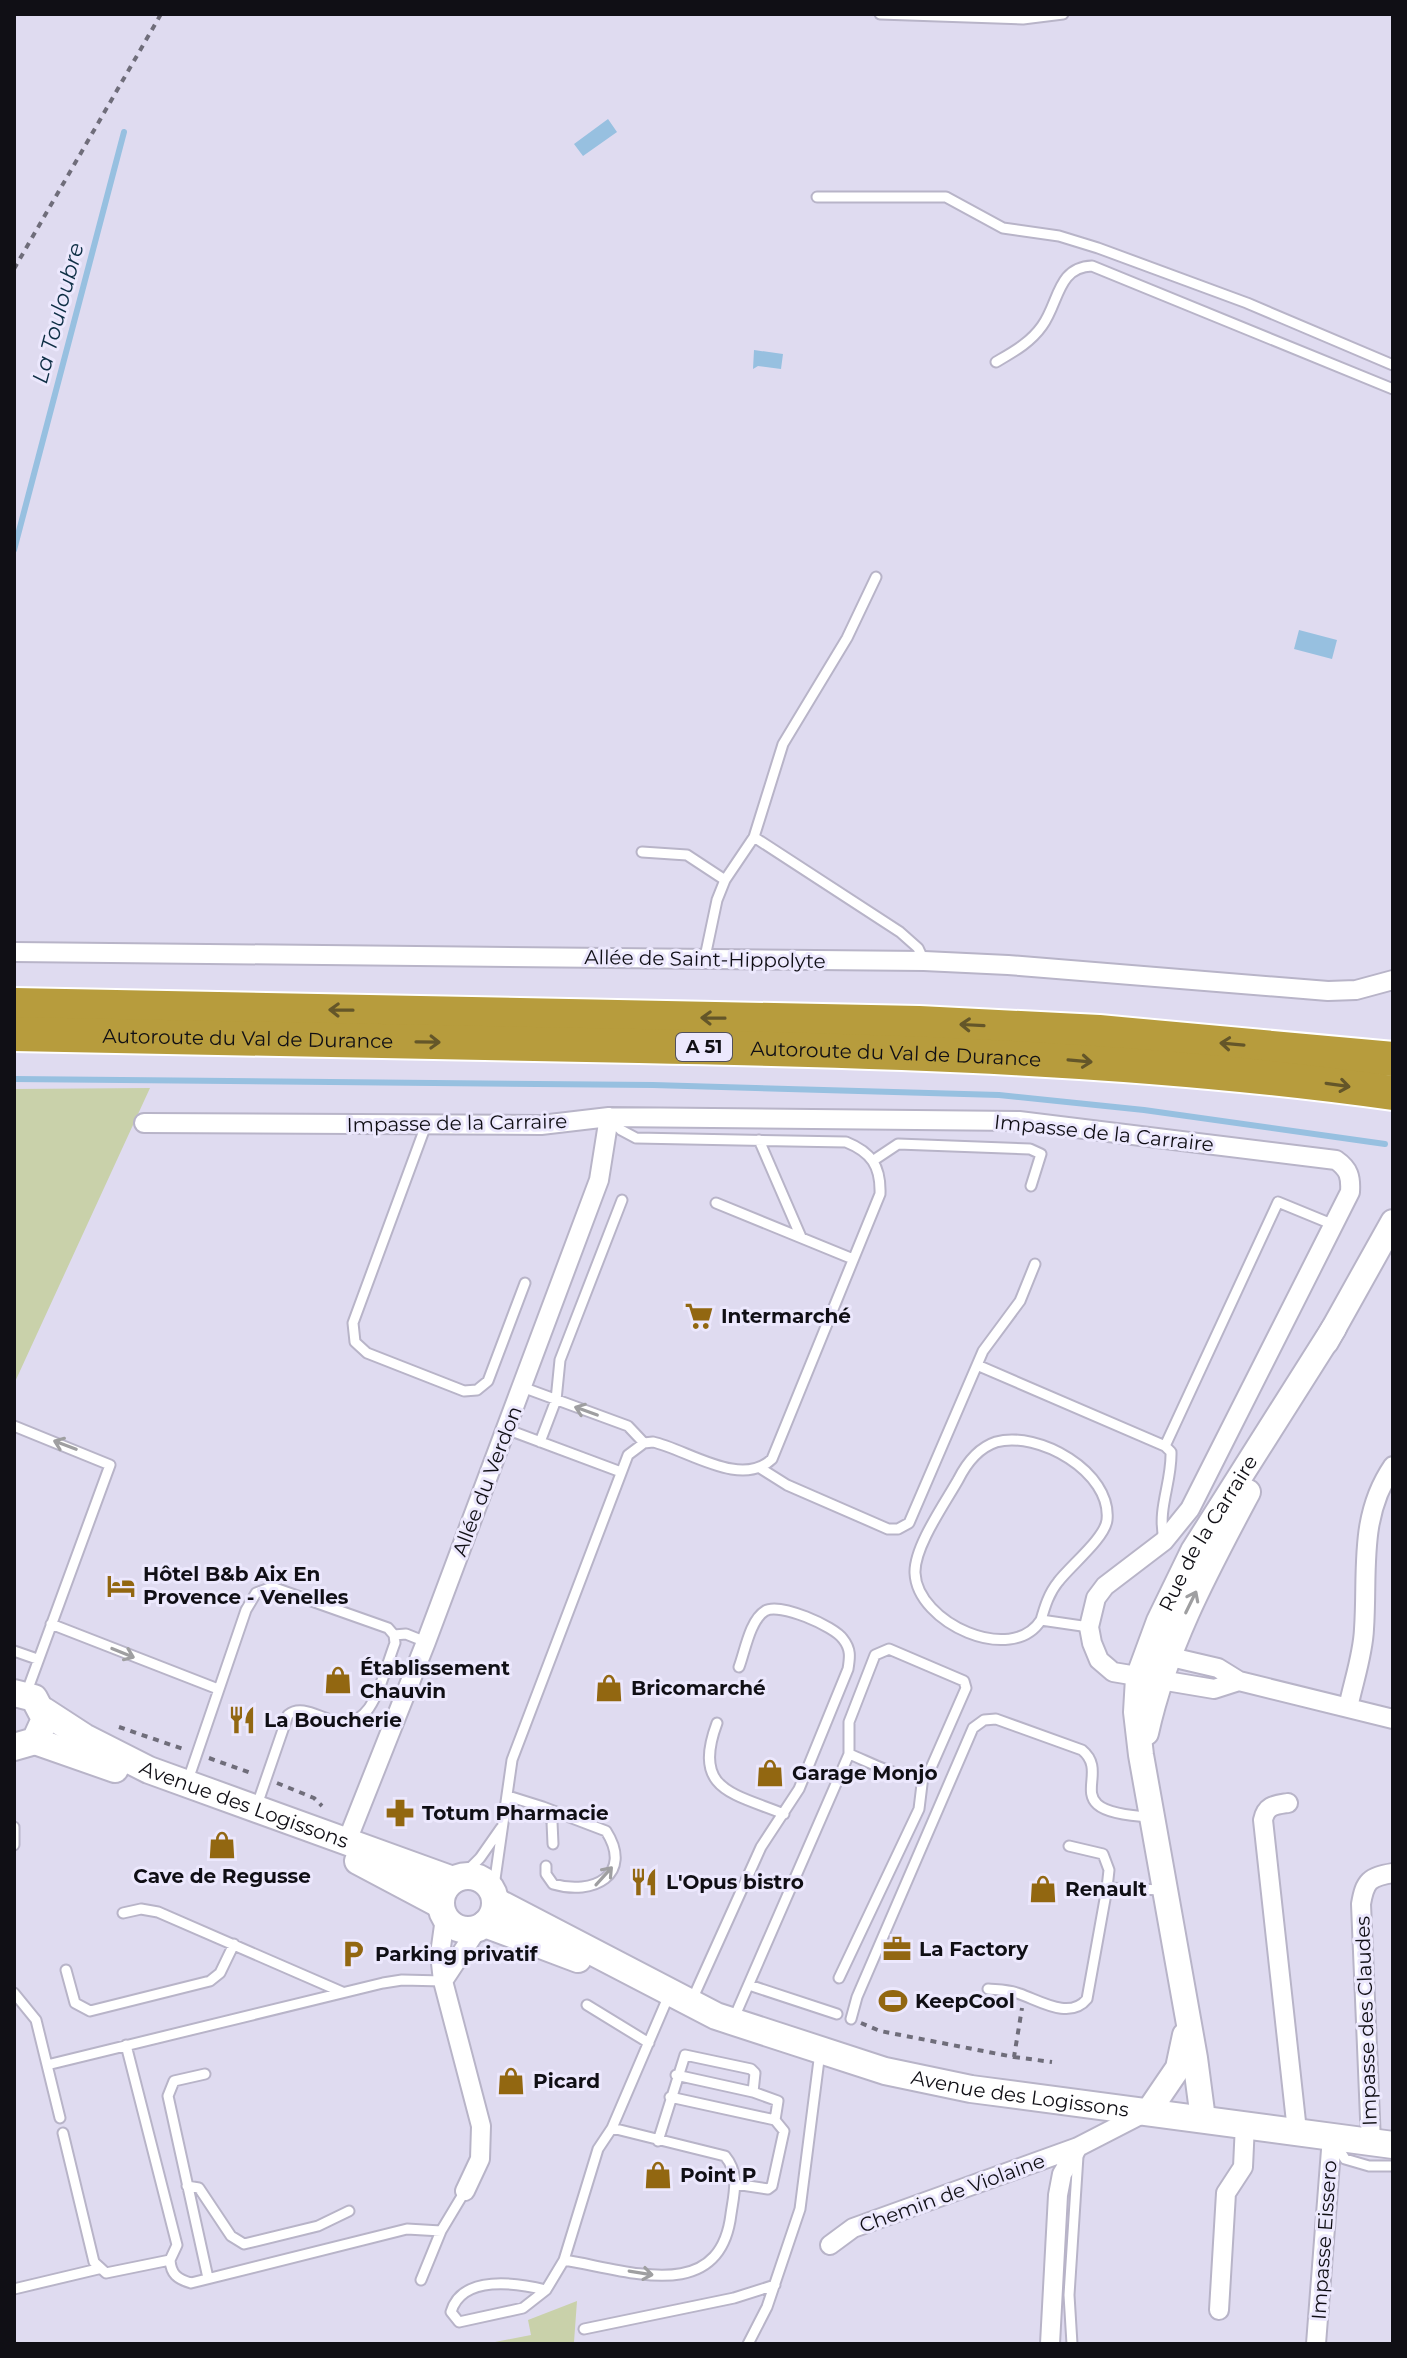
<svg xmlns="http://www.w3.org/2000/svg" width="1407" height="2358" font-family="Montserrat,sans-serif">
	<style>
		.green { fill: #c9d1aa }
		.water { fill: #97c0e0 }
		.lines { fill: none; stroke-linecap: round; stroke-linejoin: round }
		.stream { stroke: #97c0e0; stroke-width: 6 }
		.service-casing { stroke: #b8b4c8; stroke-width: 13 }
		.minor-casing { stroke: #b8b4c8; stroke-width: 22 }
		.tertiary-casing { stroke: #b8b4c8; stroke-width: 28 }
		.secondary-casing { stroke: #b8b4c8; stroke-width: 30 }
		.motorway-casing { stroke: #fff; stroke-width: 38 }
		.path { stroke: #6f6d7a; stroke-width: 4; stroke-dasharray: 6 6; stroke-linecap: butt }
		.service { stroke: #fff; stroke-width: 9 }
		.minor { stroke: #fff; stroke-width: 18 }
		.tertiary { stroke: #fff; stroke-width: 24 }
		.secondary { stroke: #fff; stroke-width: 26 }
		.motorway { stroke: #b79c3d; stroke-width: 34 }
		.oneway { stroke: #645629 }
		.oneway2 { stroke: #9f9fa1 }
		.labels { text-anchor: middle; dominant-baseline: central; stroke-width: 6; stroke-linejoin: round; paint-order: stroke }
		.shield { fill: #ece8fd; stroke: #52505b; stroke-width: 2 }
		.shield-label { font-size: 18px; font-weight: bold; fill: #100f15 }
		.street-label { font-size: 20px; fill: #100f15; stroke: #ece8fd }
		.poi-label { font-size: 20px; font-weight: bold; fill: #100f15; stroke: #ece8fd; text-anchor: start }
		.water-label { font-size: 22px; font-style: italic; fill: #0d2e44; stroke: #ece8fd }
	</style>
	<rect width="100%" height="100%" fill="#dfdbf0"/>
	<path class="green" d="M150,1088l-136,296v-295z
		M577,2301l-3,41 5,2h-94l46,-9 -3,-15z"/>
	<path class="water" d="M608,119l9,13 -34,24 -9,-12z
		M754,350l29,4 -2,15 -23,-3 -5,3z
		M1299,630l38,10 -5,19 -38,-10z"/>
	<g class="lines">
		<path class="stream" d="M14,550l110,-418
			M14,1079l639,6 346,10 145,15 241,34"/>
		<defs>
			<path id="service" d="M880,14l143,5 40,-5
				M817,197h129l57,31 56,8 39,12 149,55 146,62
				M996,362c17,-10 34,-19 46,-36 17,-23 15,-59 50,-60l301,123
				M754,837l146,95 18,16 6,13
				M642,852l45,3 38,25
				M705,957l12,-57 8,-20 29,-43 29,-93 64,-106 29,-61
				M426,1125l-73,198 2,19 12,11 97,38 13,-1 11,-9 37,-98
				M759,1140l42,97
				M874,1160l24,-16 132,5 11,5 -10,32
				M716,1203l137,56
				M977,1365l188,81 6,6c1,30 -14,57 -7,86
				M522,1387l106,39 16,17
				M14,1426l96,39 -84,229
				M506,1429l115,43
				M540,1442l16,-42 4,-40 62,-160
				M1165,1446l113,-244 56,23
				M760,1468l27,17 101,44h10l11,-6 74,-172 37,-50 15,-37
				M1041,1620c-29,46 -124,3 -126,-47 -1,-26 30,-70 43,-93 8,-16 20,-32 38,-38 42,-12 116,30 111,78 -2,18 -37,46 -49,62 -9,11 -13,24 -17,38l48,7
				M51,1624l167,65
				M394,1635l12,-1 20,8
				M14,1651l23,8
				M717,1723c-25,67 15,70 67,91
				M188,1780l58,-170 10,-17 16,-6 116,41 6,7 1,8c-8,21 -14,47 -26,65 -27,37 -59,-11 -81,7l-31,90
				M508,1796l35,11
				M14,1827v18
				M1069,1846l34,8 6,16 -2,18
				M546,1866v8l7,10c40,12 81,-9 53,-53l-63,-24 9,15 1,22
				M462,1876l18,-18 21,-30
				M493,1893l19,-133 116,-305 16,-12 9,-1c33,7 88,47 119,17l108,-265c1,-28 -9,-42 -34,-52l-210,-4 -15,-8 -10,-10
				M123,1913l18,-4 17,3 184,80
				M66,1970l9,33 15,8 120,-30 10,-8 14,-29
				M839,1978l80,-169 4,-33
				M749,1985l88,29
				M988,1989c10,1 23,1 32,5 20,7 50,26 67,5l20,-111 57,2
				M14,1993l22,27 24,98
				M692,2000l69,-153 38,-58 49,-120c2,-12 3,-20 -5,-30 -9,-13 -64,-37 -78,-28 -15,9 -20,40 -26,56
				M587,2005l62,38
				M734,2018l115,-264v-32l26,-67 14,-6 75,32 2,7 -36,82c-20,17 -59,-8 -81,-16
				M851,2019l6,-22 116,-269 11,-8 12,-1 86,31c32,26 -30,62 69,67
				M126,2045l51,200 -7,15
				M47,2065l336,-82 19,-3 41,1
				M205,2074l-31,7 -6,15 40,182
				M676,2075l77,17
				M670,2097l105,23
				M63,2133l31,129 12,11 64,-13c1,14 7,19 21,23l216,-54 34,2 24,-40
				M658,2141l27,-86 66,14 4,4 -2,19 25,9 -3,19 9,11 -12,55 -4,3 -33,-5
				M1335,2143l10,16 24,7h24
				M187,2186l12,2 32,48 13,8 74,-18 31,-15
				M564,2260c63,10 156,46 167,-46 3,-21 9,-40 -6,-58l-113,-28
				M421,2280l20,-49
				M14,2289l84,-20
				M546,2290c-29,-7 -84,-16 -95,22l8,10 64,-14 23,-18 18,-30 34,-111 14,-21 57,-133
				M584,2329l150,-31 41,-13
				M748,2344l19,-37 33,-98 20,-157
				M1072,2344l-3,-49 9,-139"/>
			<path id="minor" d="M14,952l910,9 84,4 320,26 28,-1 37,-10
				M144,1123l397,2 68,-8 410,4 317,39c13,9 15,17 14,32l-160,317 -26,32 -59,45 -9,12 -7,29 3,16 7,17 14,12 101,17 25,-8
				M1158,1654l60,14 21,13 154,38
				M1348,1708c5,-25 15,-53 16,-79 4,-58 -6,-112 29,-163
				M1288,1803c-13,2 -22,2 -25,17l34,311
				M347,1841l79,-199 173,-462 10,-63
				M445,1918l-5,36 3,27 38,145 -1,33 -15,32
				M443,1981l35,-53
				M1371,2142l-10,-238c4,-23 8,-27 32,-31
				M830,2245l23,-17 225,-81 68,-35
				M1219,2310l7,-117 17,-26 2,-43
				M1050,2344l8,-149 4,-21 16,-27
				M1316,2344l16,-207"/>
			<g id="tertiary">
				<path d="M1326,1342l67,-120"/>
				<path d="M1146,1733c19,-87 61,-164 102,-241"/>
				<path d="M1148,2112l30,-44 7,-33"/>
				<path id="s1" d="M1203,2119l-8,-61 -54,-303 -5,-43 2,-34 21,-57 34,-70 141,-223"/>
			</g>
			<g id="secondary">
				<path d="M14,1693l20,5 11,21 -10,22 -21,6"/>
				<path id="s2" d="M44,1711l40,26 65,33 304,110"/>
				<path d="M35,1741l80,28"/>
				<path d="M358,1861l83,44"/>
				<circle cx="468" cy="1903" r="27"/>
				<path id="s3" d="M495,1901l221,115 169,55 86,18 422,56"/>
				<path d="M485,1924l93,35"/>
			</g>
			<g id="motorway">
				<path d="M14,1005l905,18 180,9 294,27"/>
				<path id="s4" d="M14,1034c208,4 416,8 625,12 252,5 504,12 754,47"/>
			</g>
		</defs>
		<use href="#service" class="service-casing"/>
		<use href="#minor" class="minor-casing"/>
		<use href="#tertiary" class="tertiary-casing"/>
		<use href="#secondary" class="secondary-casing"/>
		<use href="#motorway" class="motorway-casing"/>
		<path class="path" d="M14,269l147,-255
			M119,1727l67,23
			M209,1758l45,16
			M277,1783l37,15 8,8
			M861,2023l19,8 134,26 8,-49
			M1014,2057l38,5"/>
		<use href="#service" class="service"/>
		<use href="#minor" class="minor"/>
		<use href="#tertiary" class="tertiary"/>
		<use href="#secondary" class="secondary"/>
		<use href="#motorway" class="motorway"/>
	</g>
	<defs><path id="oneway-shaft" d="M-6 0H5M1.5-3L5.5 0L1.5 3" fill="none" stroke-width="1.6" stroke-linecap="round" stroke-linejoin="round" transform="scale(2)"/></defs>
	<g class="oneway">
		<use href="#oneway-shaft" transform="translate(341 1010) rotate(-179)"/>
		<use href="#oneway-shaft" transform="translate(713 1018) rotate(-179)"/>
		<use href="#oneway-shaft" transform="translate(972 1025) rotate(-177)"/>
		<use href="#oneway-shaft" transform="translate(428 1042) rotate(1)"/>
		<use href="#oneway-shaft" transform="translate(1232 1044) rotate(-175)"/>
		<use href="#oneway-shaft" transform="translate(1080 1061) rotate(5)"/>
		<use href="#oneway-shaft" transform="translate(1338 1085) rotate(8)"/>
	</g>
	<g class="oneway2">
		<use href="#oneway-shaft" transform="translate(586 1411) rotate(-160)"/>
		<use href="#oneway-shaft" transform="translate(65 1445) rotate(-159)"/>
		<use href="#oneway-shaft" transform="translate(1191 1602) rotate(-64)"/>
		<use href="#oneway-shaft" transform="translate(123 1653) rotate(22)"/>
		<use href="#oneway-shaft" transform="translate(604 1876) rotate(-48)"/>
		<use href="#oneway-shaft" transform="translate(641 2273) rotate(9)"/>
	</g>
	<defs>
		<symbol id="supermarket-bare" viewBox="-9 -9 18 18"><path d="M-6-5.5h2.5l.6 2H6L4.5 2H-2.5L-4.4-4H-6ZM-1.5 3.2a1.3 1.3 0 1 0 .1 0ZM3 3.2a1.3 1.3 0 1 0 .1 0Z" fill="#926711" stroke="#ece8fd" stroke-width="2.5" paint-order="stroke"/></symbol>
		<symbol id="hotel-bare" viewBox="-9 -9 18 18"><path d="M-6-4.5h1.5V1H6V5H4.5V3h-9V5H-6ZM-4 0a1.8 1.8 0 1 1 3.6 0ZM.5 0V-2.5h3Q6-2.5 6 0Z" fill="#926711" stroke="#ece8fd" stroke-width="2.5" paint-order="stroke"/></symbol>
		<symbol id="shop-bare" viewBox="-9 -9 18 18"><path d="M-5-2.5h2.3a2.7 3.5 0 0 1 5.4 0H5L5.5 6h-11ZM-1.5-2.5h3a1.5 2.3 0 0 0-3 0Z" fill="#926711" stroke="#ece8fd" stroke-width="2.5" paint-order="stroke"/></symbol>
		<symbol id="restaurant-bare" viewBox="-9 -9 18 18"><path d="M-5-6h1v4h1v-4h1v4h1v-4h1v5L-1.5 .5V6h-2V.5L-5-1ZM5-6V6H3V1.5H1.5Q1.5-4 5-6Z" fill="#926711" stroke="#ece8fd" stroke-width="2.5" paint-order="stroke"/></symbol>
		<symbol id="pharmacy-bare" viewBox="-9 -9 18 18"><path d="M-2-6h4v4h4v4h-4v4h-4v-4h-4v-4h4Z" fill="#926711" stroke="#ece8fd" stroke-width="2.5" paint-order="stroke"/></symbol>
		<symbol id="office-bare" viewBox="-9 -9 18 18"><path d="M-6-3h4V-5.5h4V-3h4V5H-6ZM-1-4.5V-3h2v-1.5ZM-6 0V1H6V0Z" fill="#926711" stroke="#ece8fd" stroke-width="2.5" paint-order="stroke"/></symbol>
		<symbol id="parking-bare" viewBox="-9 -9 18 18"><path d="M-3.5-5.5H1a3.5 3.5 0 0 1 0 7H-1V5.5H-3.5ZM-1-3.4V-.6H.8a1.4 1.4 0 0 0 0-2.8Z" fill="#926711" stroke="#ece8fd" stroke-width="2.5" paint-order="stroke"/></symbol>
		<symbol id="stadium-bare" viewBox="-9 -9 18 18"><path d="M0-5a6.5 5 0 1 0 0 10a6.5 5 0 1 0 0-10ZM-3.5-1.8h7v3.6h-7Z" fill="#926711" stroke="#ece8fd" stroke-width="2.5" paint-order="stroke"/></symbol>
	</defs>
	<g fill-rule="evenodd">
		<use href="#supermarket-bare" x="679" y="1296" width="40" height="40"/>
		<use href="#hotel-bare" x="101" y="1566" width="40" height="40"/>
		<use href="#shop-bare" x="318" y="1660" width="40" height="40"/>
		<use href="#shop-bare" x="589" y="1668" width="40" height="40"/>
		<use href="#restaurant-bare" x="222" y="1700" width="40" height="40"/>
		<use href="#shop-bare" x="750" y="1753" width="40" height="40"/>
		<use href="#pharmacy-bare" x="380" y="1793" width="40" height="40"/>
		<use href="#shop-bare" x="202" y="1825" width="40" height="40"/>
		<use href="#restaurant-bare" x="624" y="1862" width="40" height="40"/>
		<use href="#shop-bare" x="1023" y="1869" width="40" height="40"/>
		<use href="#office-bare" x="877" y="1929" width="40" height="40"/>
		<use href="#parking-bare" x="333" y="1934" width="40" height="40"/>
		<use href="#stadium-bare" x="873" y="1981" width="40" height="40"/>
		<use href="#shop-bare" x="491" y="2061" width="40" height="40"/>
		<use href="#shop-bare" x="638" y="2155" width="40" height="40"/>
	</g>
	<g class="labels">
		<rect class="shield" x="676" y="1033" width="56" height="28" rx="6"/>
		<g class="shield-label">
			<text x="704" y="1047">A 51</text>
		</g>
		<g class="street-label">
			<text transform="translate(705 959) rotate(1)">Allée de Saint-Hippolyte</text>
			<text stroke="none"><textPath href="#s4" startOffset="234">Autoroute du Val de Durance</textPath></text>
			<text stroke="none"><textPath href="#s4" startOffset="882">Autoroute du Val de Durance</textPath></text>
			<text transform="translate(457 1123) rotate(-1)">Impasse de la Carraire</text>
			<text transform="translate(1104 1133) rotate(6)">Impasse de la Carraire</text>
			<text transform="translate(487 1481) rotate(-69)">Allée du Verdon</text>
			<text stroke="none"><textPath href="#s1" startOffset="608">Rue de la Carraire</textPath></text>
			<text stroke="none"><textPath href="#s2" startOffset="222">Avenue des Logissons</textPath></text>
			<text transform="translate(1366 2021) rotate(-92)">Impasse des Claudes</text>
			<text stroke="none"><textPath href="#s3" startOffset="564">Avenue des Logissons</textPath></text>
			<text transform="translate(952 2193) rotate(-20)">Chemin de Violaine</text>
			<text transform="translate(1324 2240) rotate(-86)">Impasse Eissero</text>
		</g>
		<g class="poi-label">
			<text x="721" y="1316">Intermarché</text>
			<text x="143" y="1574">Hôtel B&amp;b Aix En<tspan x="143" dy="23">Provence - Venelles</tspan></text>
			<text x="360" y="1668">Établissement<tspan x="360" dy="23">Chauvin</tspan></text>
			<text x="631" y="1688">Bricomarché</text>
			<text x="264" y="1720">La Boucherie</text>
			<text x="792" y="1773">Garage Monjo</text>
			<text x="422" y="1813">Totum Pharmacie</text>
			<text x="222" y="1876" text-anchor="middle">Cave de Regusse</text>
			<text x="666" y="1882">L'Opus bistro</text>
			<text x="1065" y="1889">Renault</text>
			<text x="919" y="1949">La Factory</text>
			<text x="375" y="1954">Parking privatif</text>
			<text x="915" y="2001">KeepCool</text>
			<text x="533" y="2081">Picard</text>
			<text x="680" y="2175">Point P</text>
		</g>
		<g class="water-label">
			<text transform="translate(58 313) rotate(-75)">La Touloubre</text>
		</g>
	</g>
	<rect width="1407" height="2358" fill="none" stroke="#100f15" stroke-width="32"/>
</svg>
